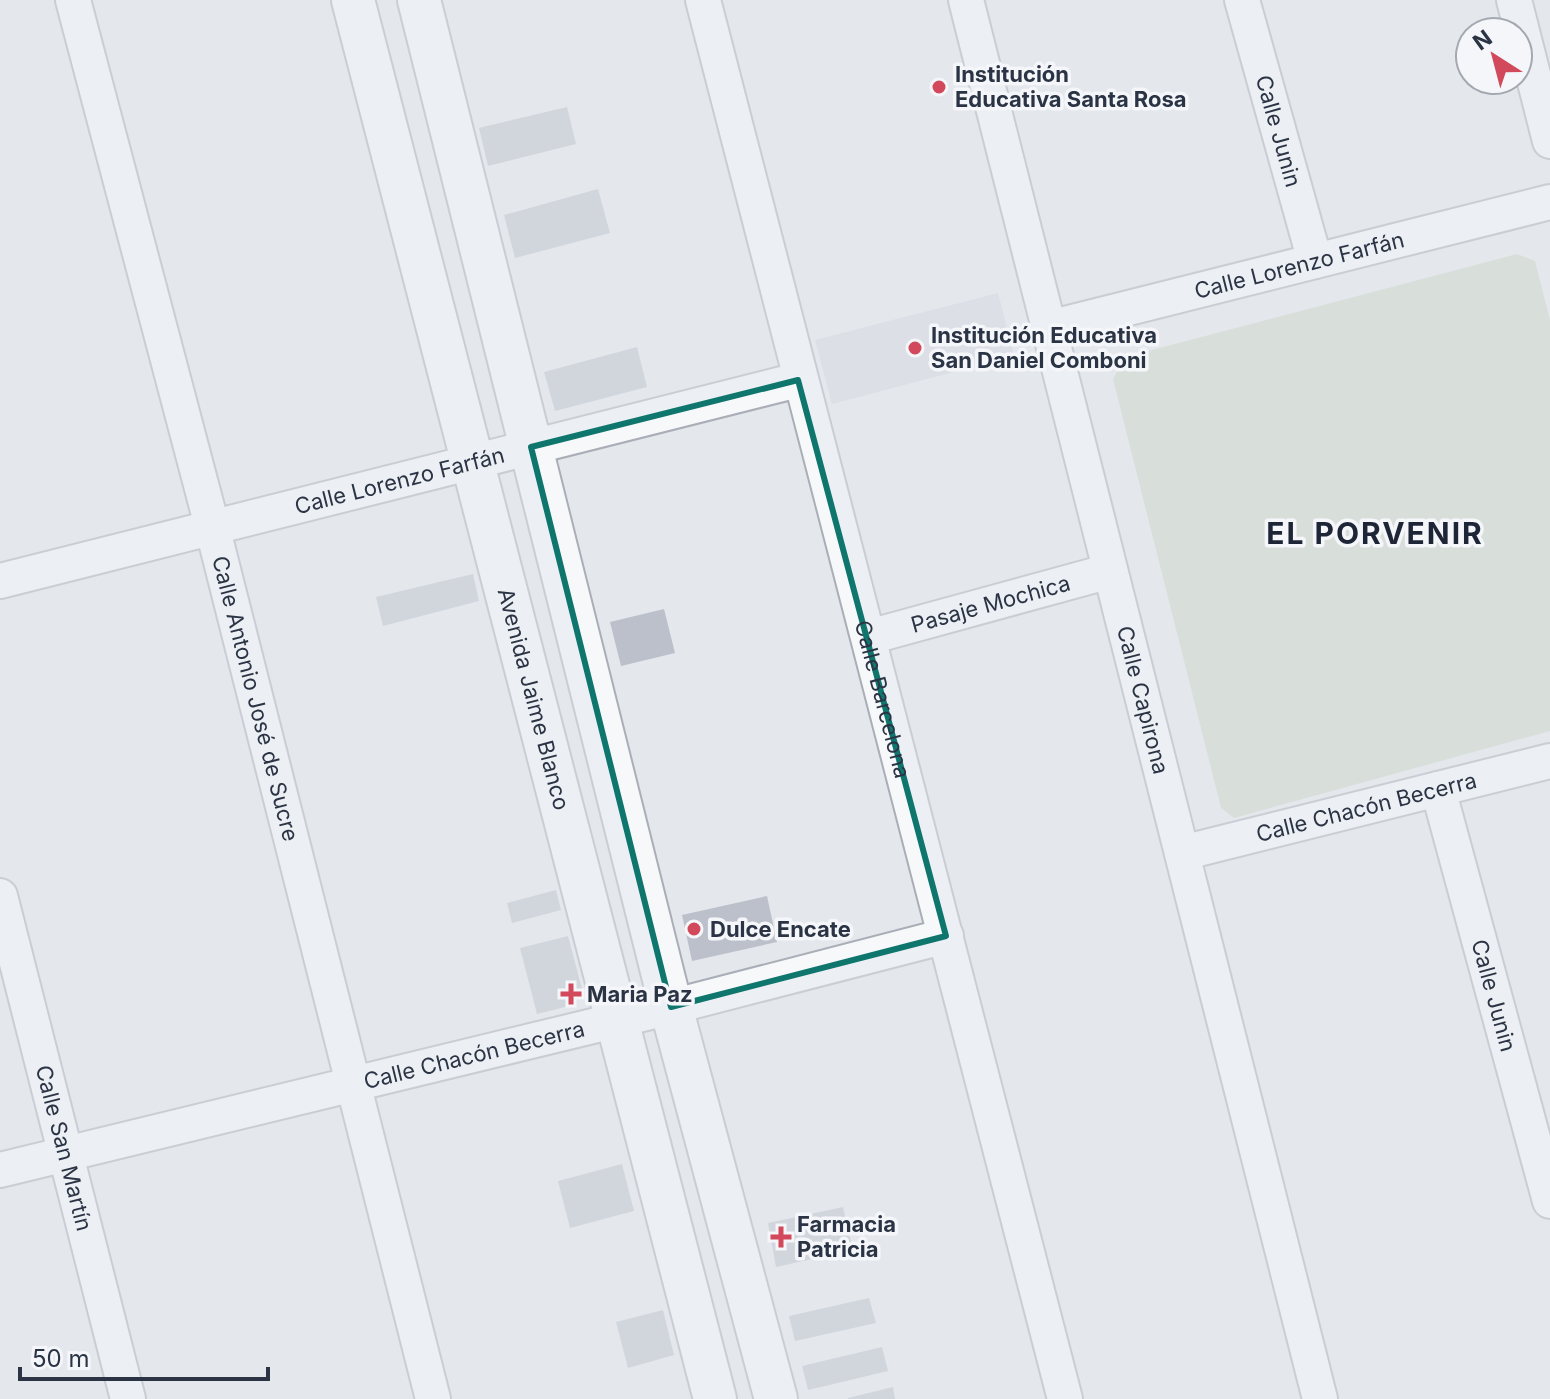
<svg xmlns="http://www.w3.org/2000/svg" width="1550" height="1399" font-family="Inter,sans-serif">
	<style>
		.built { fill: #d2d6de }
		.green { fill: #c9d6c5 }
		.building { fill: #bbc0ca }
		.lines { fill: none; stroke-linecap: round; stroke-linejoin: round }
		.minor-casing { stroke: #a9aeb7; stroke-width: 38 }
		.tertiary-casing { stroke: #a9aeb7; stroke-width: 46 }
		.minor { stroke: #f7f8fa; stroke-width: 34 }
		.tertiary { stroke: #f7f8fa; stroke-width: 42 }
		.marked { fill: none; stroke: #0f766e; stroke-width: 6; stroke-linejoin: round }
		.poi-dot { fill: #d1495b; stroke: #f4f6f9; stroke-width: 3 }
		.labels { text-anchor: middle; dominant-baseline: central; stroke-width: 7; stroke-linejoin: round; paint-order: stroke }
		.poi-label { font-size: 22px; font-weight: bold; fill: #2b3445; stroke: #f4f6f9; text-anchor: start }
		.street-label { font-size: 22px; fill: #2b3445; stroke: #f4f6f9 }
		.district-label { font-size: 30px; font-weight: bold; letter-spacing: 2px; fill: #1d2536; stroke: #f4f6f9 }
	</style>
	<rect width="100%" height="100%" fill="#e4e7ec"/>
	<path class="built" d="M998,293l16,63 -182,48 -17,-64z"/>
	<path class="green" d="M1517,254l18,7 15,59v411l-316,87 -13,-10 -108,-429 12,-22z"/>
	<path class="building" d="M567,107l9,37 -88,22 -9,-38z
		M598,189l12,44 -95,25 -11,-43z
		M637,347l10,40 -92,24 -11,-39z
		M473,574l6,27 -96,25 -7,-29z
		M664,609l11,44 -54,13 -11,-44z
		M556,890l5,20 -49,13 -5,-20z
		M767,896l10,46 -85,19 -10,-46z
		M568,936l14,53 -9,16 -36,9 -17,-66z
		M622,1164l12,47 -64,17 -12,-47z
		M843,1207l10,43 -77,17 -8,-44z
		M869,1298l7,25 -81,18 -6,-25z
		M663,1310l11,45 -46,13 -12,-46z
		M882,1347l6,24 -80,19 -6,-24z
		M893,1387l2,12h-47v-1z"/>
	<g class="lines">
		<defs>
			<g id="minor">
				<path id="s1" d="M73,0l139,526 221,873"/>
				<path id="s2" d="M703,0c117,467 242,932 362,1399"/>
				<path id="s3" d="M966,0l354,1399"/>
				<path id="s4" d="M1242,0l73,261"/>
				<path d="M1514,0l36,141"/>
				<path id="s5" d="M1049,328l501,-126"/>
				<path id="s6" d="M0,581l798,-201"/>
				<path id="s7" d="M869,637l241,-66"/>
				<path id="s8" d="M1438,789l112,412"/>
				<path id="s9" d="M1182,853l368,-92"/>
				<path id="s10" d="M0,896l128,503"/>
				<path id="s11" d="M0,1170l671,-163 275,-71"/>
			</g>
			<g id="tertiary">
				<path id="s12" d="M353,0l362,1399"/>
				<path d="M419,0l252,1007 105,392"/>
			</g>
		</defs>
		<use href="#minor" class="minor-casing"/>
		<use href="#tertiary" class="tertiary-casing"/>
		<use href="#minor" class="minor"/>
		<use href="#tertiary" class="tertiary"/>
	</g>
	<path d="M0 0H1550V1399H0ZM798,380l148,556 -275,71 -140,-560z" fill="#e4e7ec" fill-opacity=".55" fill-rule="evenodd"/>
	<path class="marked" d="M798,380l148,556 -275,71 -140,-560z"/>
	<g class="poi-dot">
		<circle cx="939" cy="87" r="8"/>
		<circle cx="915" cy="348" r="8"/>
		<circle cx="694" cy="929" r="8"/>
		<path d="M567 982h8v8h8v8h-8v8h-8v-8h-8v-8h8z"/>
		<path d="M777 1225h8v8h8v8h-8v8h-8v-8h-8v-8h8z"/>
	</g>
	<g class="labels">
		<g class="poi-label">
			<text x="955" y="74">Institución<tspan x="955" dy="25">Educativa Santa Rosa</tspan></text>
			<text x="931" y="335">Institución Educativa<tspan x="931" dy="25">San Daniel Comboni</tspan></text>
			<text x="710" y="929">Dulce Encate</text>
			<text x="587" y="994">Maria Paz</text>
			<text x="797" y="1224">Farmacia<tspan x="797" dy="25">Patricia</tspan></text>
		</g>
		<g class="street-label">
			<text stroke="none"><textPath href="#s4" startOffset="136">Calle Junin</textPath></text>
			<text stroke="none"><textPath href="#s5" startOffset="258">Calle Lorenzo Farfán</textPath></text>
			<text stroke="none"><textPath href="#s6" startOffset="412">Calle Lorenzo Farfán</textPath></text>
			<text stroke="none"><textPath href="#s7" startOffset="126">Pasaje Mochica</textPath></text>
			<text stroke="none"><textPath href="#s1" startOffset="722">Calle Antonio José de Sucre</textPath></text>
			<text stroke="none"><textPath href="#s12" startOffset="722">Avenida Jaime Blanco</textPath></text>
			<text stroke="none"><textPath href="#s2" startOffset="722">Calle Barcelona</textPath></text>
			<text stroke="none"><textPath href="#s3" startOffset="722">Calle Capirona</textPath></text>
			<text stroke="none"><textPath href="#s9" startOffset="190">Calle Chacón Becerra</textPath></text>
			<text stroke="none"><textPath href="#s8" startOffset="214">Calle Junin</textPath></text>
			<text stroke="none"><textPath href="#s11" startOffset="488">Calle Chacón Becerra</textPath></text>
			<text stroke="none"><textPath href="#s10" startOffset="260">Calle San Martín</textPath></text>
		</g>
		<g class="district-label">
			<text x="1375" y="533">EL PORVENIR</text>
		</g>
	</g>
	<g transform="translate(1494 56) rotate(324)"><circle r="38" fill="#f4f6f9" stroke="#a4a8b1" stroke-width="2"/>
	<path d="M0-6L14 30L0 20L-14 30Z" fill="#d1495b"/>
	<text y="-12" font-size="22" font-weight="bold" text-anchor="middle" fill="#2b3445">N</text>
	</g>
	<path d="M20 1367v12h248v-12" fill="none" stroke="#2b3445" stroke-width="4"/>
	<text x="32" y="1367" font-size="24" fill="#2b3445" stroke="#f4f6f9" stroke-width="6" paint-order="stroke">50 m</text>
</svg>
